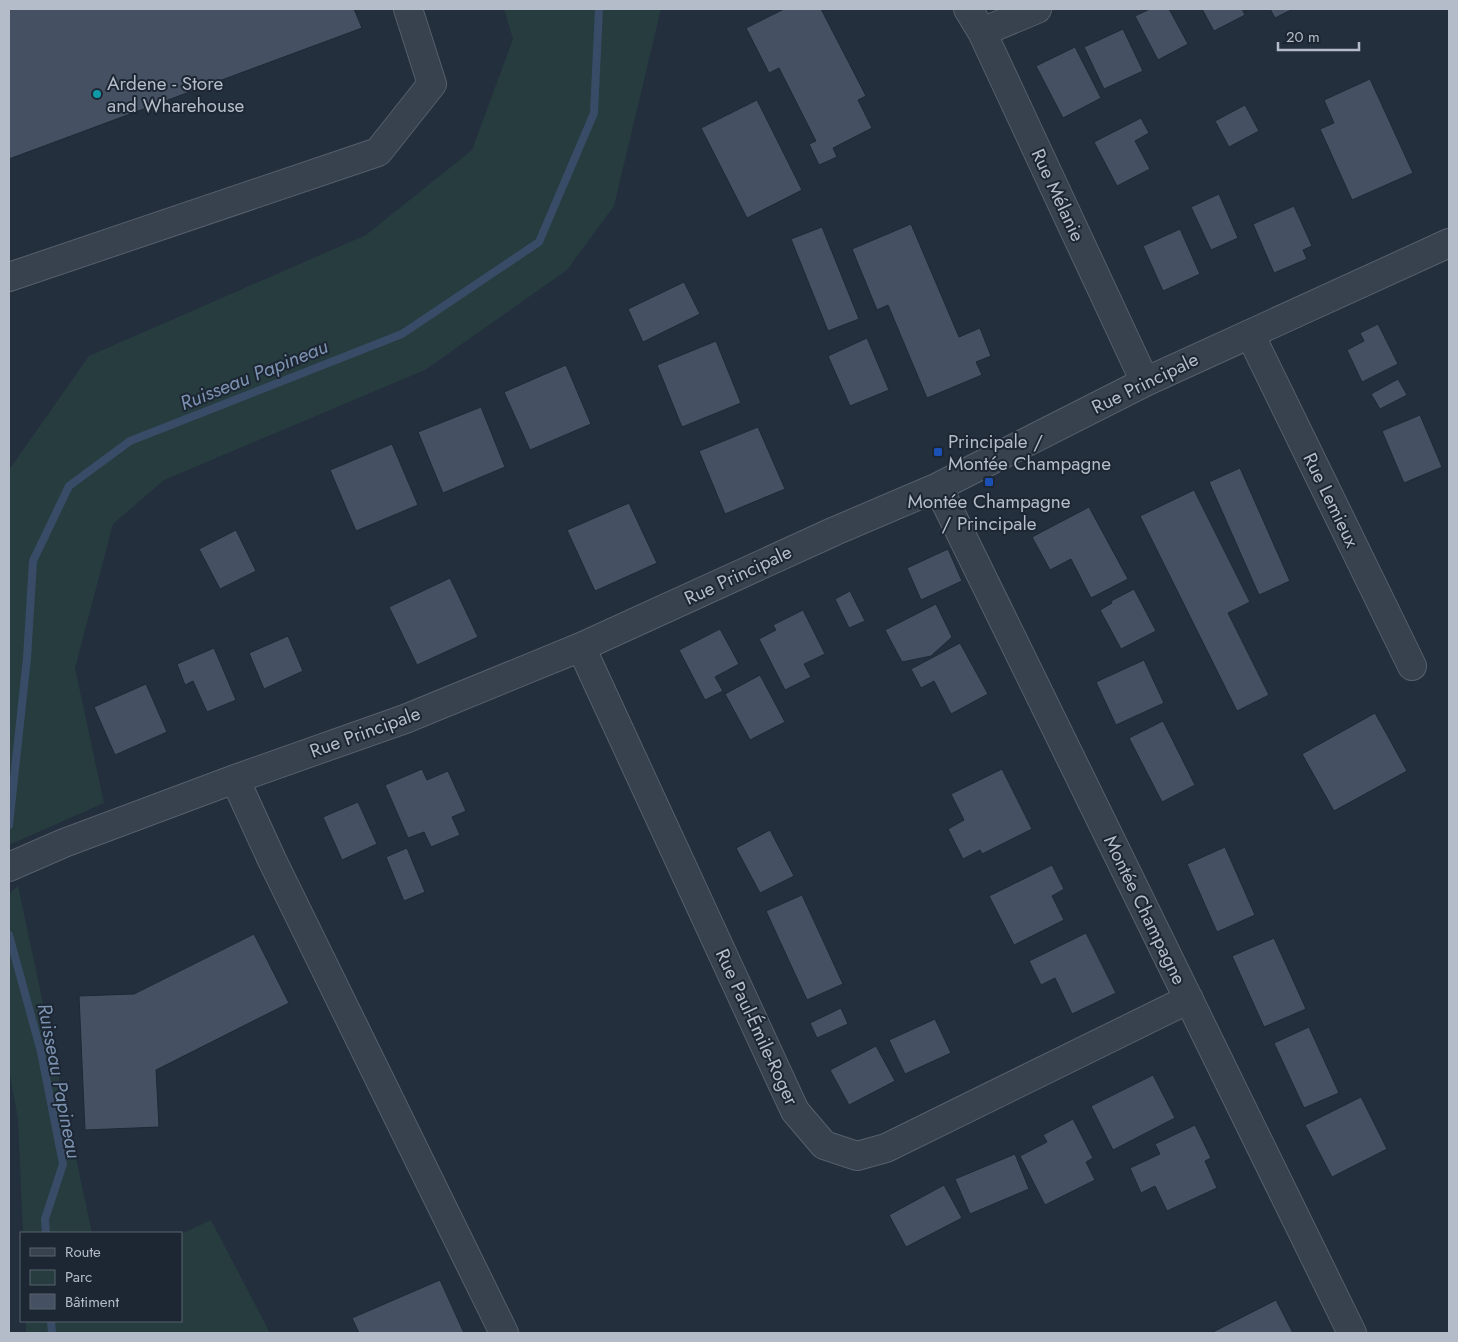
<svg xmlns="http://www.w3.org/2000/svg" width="1458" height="1342" font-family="Jost,sans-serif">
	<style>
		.green { fill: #263c3f }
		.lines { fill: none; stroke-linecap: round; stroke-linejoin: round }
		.stream { stroke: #394c67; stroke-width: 8 }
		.building { fill: #455162; stroke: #1f2835 }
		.minor-casing { stroke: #565f6c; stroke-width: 30 }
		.minor { stroke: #38414e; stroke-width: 28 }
		.culture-dot { fill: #0f9aa8; stroke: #1d2633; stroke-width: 2 }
		.transit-dot { fill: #1a4fb4; stroke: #1d2633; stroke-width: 2 }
		.labels { text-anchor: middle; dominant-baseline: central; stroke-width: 4; stroke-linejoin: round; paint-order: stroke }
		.poi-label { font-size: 19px; fill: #b4bcc9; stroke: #1d2633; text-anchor: start }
		.street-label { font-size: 19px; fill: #b4bcc9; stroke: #1d2633 }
		.water-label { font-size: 20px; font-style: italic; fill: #7c92b1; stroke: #1d2633 }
	</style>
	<rect width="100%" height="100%" fill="#242f3e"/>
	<path class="green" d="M504,9h157l-47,197 -47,64 -142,100 -261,110 -51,44 -38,144 29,135 -95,42v-375l80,-114 277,-121 106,-85 41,-111z
		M18,886l74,347h-69l-5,-114 -9,-49v-176z
		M211,1220l59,113h-244v-12h155v-87z"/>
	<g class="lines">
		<path class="stream" d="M9,825l18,-167 6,-97 36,-75 61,-45 272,-107 137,-92 55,-129 5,-104
			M9,935l32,117 22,112 -18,55 1,14
			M51,1321l1,12"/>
	</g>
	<path class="building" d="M9,9h345l8,19 -353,131z
		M784,9h37l45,87 -8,4 14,28 -39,20 4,9 -18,8 -10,-21 7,-3 -37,-73 -10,5 -23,-45z
		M1150,9h19l19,35 -30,16 -23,-44z
		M1202,9h40l3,6 -31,16z
		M1270,9h23l-18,9z
		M1123,29l20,42 -39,18 -20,-42z
		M1075,47l26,51 -38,20 -27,-52z
		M1370,79l43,94 -61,27 -32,-71 14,-6 -10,-23z
		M757,100l45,90 -55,28 -46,-90z
		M1245,105l14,26 -30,16 -14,-26z
		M1141,118l8,15 -14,8 15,28 -33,17 -23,-44z
		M1219,194l19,44 -27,12 -20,-43z
		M1294,206l18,40 -9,4 4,9 -33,14 -21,-49z
		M911,224l48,113 21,-9 11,28 -15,6 6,13 -55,23 -39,-93 -11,5 -25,-61z
		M822,227l37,92 -31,12 -37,-92z
		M1180,229l20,45 -37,17 -20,-45z
		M684,282l16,32 -57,28 -15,-33z
		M1378,324l20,40 -36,18 -15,-32 17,-9 -4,-8z
		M867,338l22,52 -39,16 -22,-50z
		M716,341l25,62 -59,24 -25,-62z
		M566,365l25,59 -61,26 -26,-58z
		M1398,379l9,16 -27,14 -9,-15z
		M481,407l24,60 -62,26 -25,-61z
		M1420,415l22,52 -38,16 -22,-52z
		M758,427l27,62 -60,25 -26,-63z
		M392,444l26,61 -62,26 -26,-61z
		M1240,468l50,113 -31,14 -50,-113z
		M1194,490l56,112 -22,11 41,82 -32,16 -97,-195z
		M629,503l28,60 -62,28 -28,-61z
		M1089,507l39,72 -37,19 -20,-39 -21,11 -18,-33z
		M236,530l20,41 -36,18 -21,-40z
		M948,549l14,32 -41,19 -14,-32z
		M450,578l28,59 -61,28 -28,-58z
		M1134,589l22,42 -35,18 -21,-39 12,-7 -1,-2z
		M850,591l15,30 -16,7 -14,-29z
		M936,604l16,33 -21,19 -29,6 -17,-32z
		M803,610l22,44 -21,10 7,13 -26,13 -26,-51 17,-9 -3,-5z
		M720,629l19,35 -24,13 8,14 -18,9 -26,-50z
		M288,636l15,35 -39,18 -15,-36z
		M960,643l28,51 -37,20 -17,-33 -13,7 -10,-19z
		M214,648l22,52 -29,12 -14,-31 -8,4 -8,-21z
		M1144,660l20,43 -48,22 -20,-43z
		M760,675l25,47 -35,18 -25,-46z
		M146,684l21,48 -52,23 -21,-48z
		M1375,713l32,58 -73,40 -32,-57z
		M1163,721l32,64 -33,17 -33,-64z
		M422,769l5,11 21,-9 18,40 -14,6 8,18 -29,12 -7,-15 -16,6 -23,-53z
		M1002,769l30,60 -50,25 -2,-4 -17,9 -15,-30 16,-9 -13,-26z
		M358,802l19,42 -35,16 -19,-43z
		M770,830l24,46 -34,17 -24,-45z
		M1225,847l30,68 -38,17 -30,-68z
		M407,848l18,44 -21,9 -18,-44z
		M1052,865l12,24 -12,7 12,24 -50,25 -25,-49z
		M802,895l41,89 -36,16 -41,-89z
		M1086,933l30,60 -44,21 -17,-36 -14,7 -12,-24z
		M254,934l35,69 -133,67 3,57 -74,3 -6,-134 55,-2z
		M1274,938l32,71 -42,18 -32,-71z
		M841,1008l7,16 -31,14 -7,-15z
		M935,1019l16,34 -46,21 -16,-34z
		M1309,1027l30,66 -35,15 -30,-65z
		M876,1046l19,35 -46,24 -19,-35z
		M1153,1075l22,43 -62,32 -22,-44z
		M1361,1097l26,52 -55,28 -27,-52z
		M1073,1119l20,39 -7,4 9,18 -50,25 -25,-49 27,-14 -4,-7z
		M1195,1125l16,33 -6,3 12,27 -50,23 -12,-25 -14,7 -11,-25 30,-14 -5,-10z
		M1015,1154l14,35 -59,25 -15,-35z
		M944,1185l18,33 -56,29 -17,-32z
		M440,1280l24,53h-105l-7,-15z
		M1276,1300l17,33h-82z"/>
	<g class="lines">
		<defs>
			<path id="minor" d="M968,9l14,23 163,350
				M982,32l55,-23
				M9,277l369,-125 54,-68 -24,-75
				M1250,334l162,332
				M938,487l414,846
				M581,647l214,464 29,34 33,11 29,-8 303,-149
				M235,779l37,81 232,473
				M9,867l55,-24 171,-64 170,-60 176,-72 254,-116 103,-44 207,-105 304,-139"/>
		</defs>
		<use href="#minor" class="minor-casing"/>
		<use href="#minor" class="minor"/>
	</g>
	<circle class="culture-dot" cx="97" cy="94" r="5"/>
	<g class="transit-dot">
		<rect x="933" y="447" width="10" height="10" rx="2.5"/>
		<rect x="984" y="477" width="10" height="10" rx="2.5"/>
	</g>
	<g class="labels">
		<g class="poi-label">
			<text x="107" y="83">Ardene - Store<tspan x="107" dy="22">and Wharehouse</tspan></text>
			<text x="948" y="441">Principale /<tspan x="948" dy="22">Montée Champagne</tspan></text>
			<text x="989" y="501" text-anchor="middle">Montée Champagne<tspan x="989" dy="22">/ Principale</tspan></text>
		</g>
		<g class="street-label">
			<text transform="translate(1058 195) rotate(65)">Rue Mélanie</text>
			<text transform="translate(1145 383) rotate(-26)">Rue Principale</text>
			<text transform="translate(1331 500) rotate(64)">Rue Lemieux</text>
			<text transform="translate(738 575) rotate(-25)">Rue Principale</text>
			<text transform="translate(365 732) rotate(-20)">Rue Principale</text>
			<text transform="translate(1145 910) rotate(64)">Montée Champagne</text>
			<text transform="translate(757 1027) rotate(65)">Rue Paul-Émile-Roger</text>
		</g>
		<g class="water-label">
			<text transform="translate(254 375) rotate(-22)">Ruisseau Papineau</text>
			<text transform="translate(59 1081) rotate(79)">Ruisseau Papineau</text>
		</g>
	</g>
	<rect width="1458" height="1342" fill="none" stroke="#b4bcc9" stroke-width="20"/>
	<rect x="20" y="1232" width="162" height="90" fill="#1d2633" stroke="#59626f"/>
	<rect x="30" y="1248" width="25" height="8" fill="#38414e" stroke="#59626f"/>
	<text x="65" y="1257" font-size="15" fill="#b4bcc9">Route</text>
	<rect x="30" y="1270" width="25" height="15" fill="#263c3f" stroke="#59626f"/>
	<text x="65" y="1282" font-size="15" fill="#b4bcc9">Parc</text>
	<rect x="30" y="1294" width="25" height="15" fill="#455162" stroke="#59626f"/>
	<text x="65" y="1307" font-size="15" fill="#b4bcc9">Bâtiment</text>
	<path d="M1278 42v8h81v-8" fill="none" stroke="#b4bcc9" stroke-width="2.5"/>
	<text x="1286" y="42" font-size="15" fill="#b4bcc9" stroke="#1d2633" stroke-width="4" paint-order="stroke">20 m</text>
</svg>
